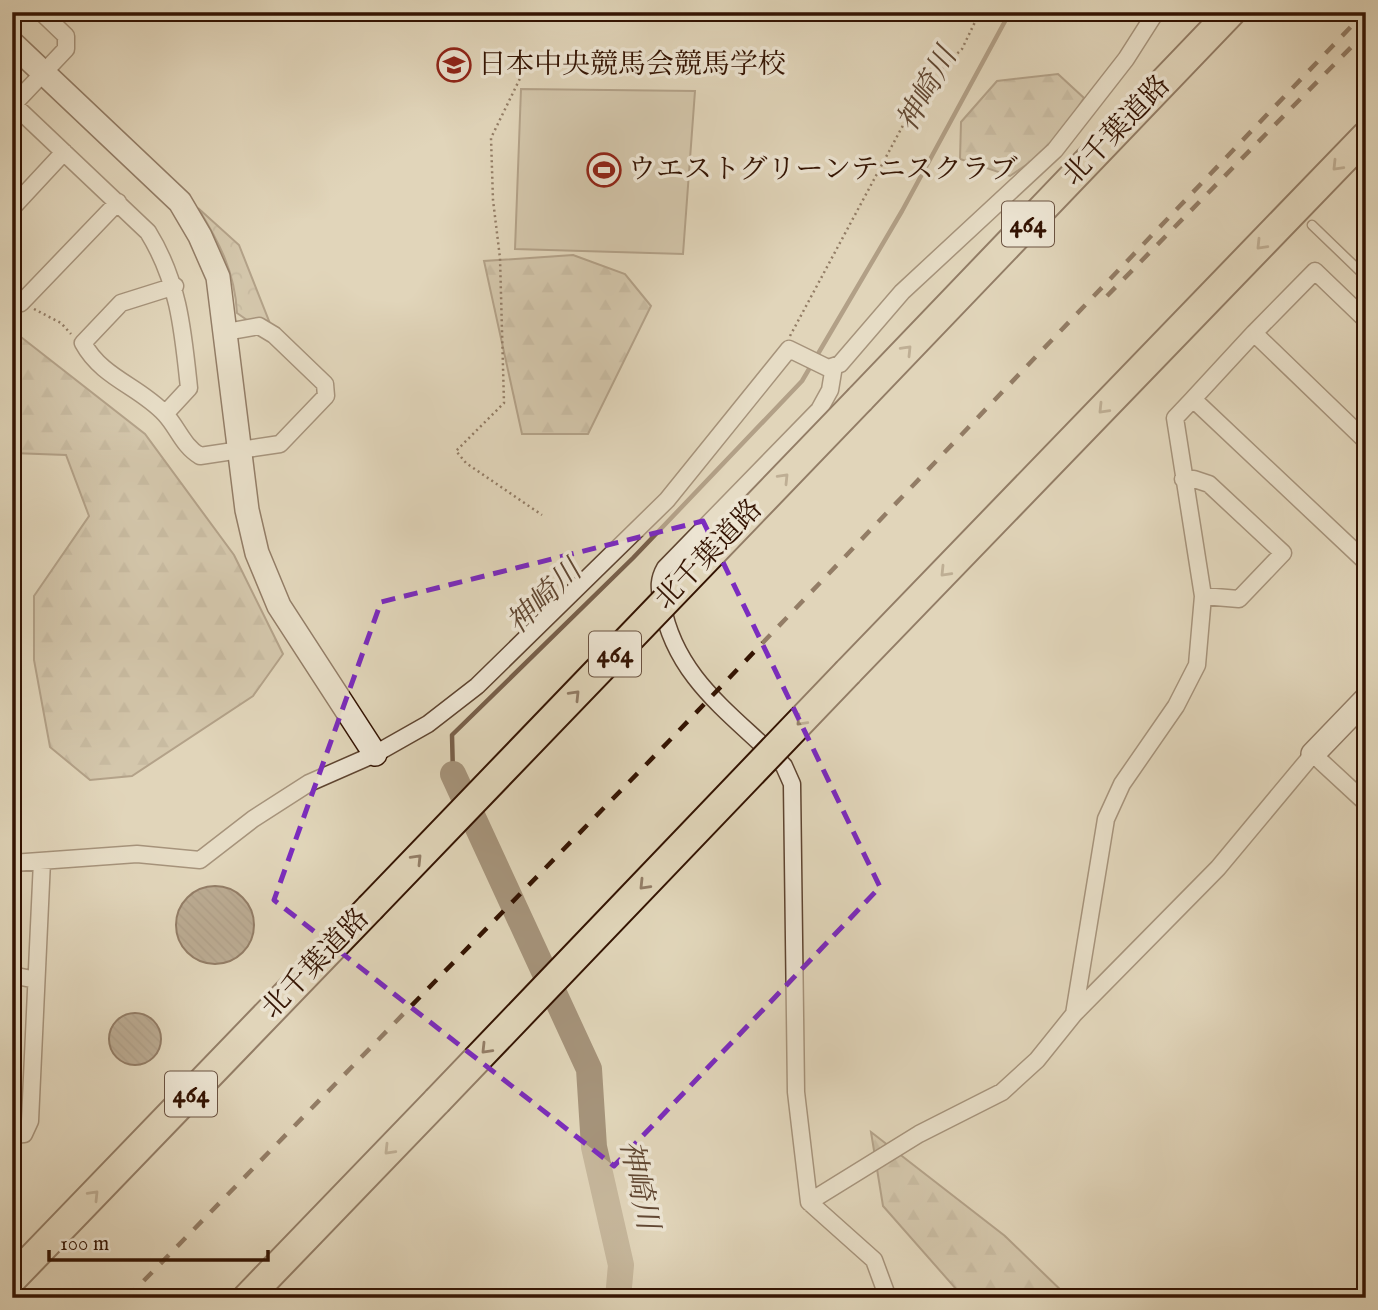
<svg xmlns="http://www.w3.org/2000/svg" width="1378" height="1310" font-family="'IM FELL English','Noto Serif JP',serif">
	<style>
		.grass { fill: #c3b59b; stroke: #7b644e; stroke-width: 2 }
		.forest { fill: url(#forest-firs); stroke: #7b644e; stroke-width: 2 }
		.park { fill: url(#park-crowns); stroke: #7b644e; stroke-width: 2 }
		.lines { fill: none; stroke-linecap: round; stroke-linejoin: round }
		.stream { stroke: #78604b; stroke-width: 4.5 }
		.river { stroke: #a6947b; stroke-width: 26 }
		.building { fill: url(#building-back-hatch); stroke: #331302; stroke-width: 2 }
		.lane-casing { stroke: #5e4430; stroke-width: 11 }
		.street-casing { stroke: #5e4430; stroke-width: 19 }
		.secondary-casing { stroke: #331302; stroke-width: 26 }
		.highway-casing { stroke: #331302; stroke-width: 32 }
		.path { stroke: #331302; stroke-width: 2.5; stroke-dasharray: 2 3.5; stroke-linecap: butt }
		.lane { stroke: #ece4d2; stroke-width: 8 }
		.street { stroke: #ece4d2; stroke-width: 16 }
		.secondary { stroke: #ece4d2; stroke-width: 23 }
		.highway { stroke: #e1d6ba; stroke-width: 28 }
		.rail { stroke: #331302; stroke-width: 4.5; stroke-dasharray: 12 12; stroke-linecap: butt }
		.highway-bridge-casing { stroke: #331302; stroke-width: 32; stroke-linecap: butt }
		.highway-bridge { stroke: #e1d6ba; stroke-width: 28 }
		.oneway { stroke: #937e67 }
		.marked { fill: none; stroke: #7b2cbf; stroke-width: 5; stroke-dasharray: 14 9; stroke-linejoin: round }
		.labels { text-anchor: middle; dominant-baseline: central; stroke-width: 7; stroke-linejoin: round; paint-order: stroke }
		.shield { fill: #ece4d2; stroke: #6a5240; stroke-width: 2 }
		.shield-label { font-size: 26px; font-weight: bold; fill: #331302 }
		.poi-label { font-size: 28px; fill: #331302; stroke: #ece4d2; text-anchor: start }
		.street-label { font-size: 28px; fill: #331302; stroke: #ece4d2 }
		.water-label { font-size: 30px; font-style: italic; fill: #614732; stroke: #ece4d2 }
	</style>
	<defs>
		<pattern id="forest-firs" width="22" height="20" patternUnits="userSpaceOnUse" patternTransform="scale(1.75)"><rect width="22" height="20" fill="#c3b59b"/><path d="M5 1l3.5 6h-7zM16 11l3.5 6h-7z" fill="#a89b84"/></pattern>
		<pattern id="park-crowns" width="20" height="18" patternUnits="userSpaceOnUse" patternTransform="scale(1.75)"><rect width="20" height="18" fill="#c3b59b"/><path d="M2 6a3 3 0 1 1 6 0M12 15a3 3 0 1 1 6 0" fill="none" stroke="#a89b84"/></pattern>
		<pattern id="building-back-hatch" width="6" height="6" patternUnits="userSpaceOnUse" patternTransform="scale(1.75)"><rect width="6" height="6" fill="#8d7862"/><path d="M-1 5l2 2M0 0l6 6M5-1l2 2" fill="none" stroke="#74614f"/></pattern>
	</defs>
	<rect width="100%" height="100%" fill="#e1d6ba"/>
	<filter id="stains"><feTurbulence type="fractalNoise" baseFrequency=".00286" numOctaves="4"/><feColorMatrix values="0 0 0 0 .2 0 0 0 0 .09 0 0 0 0 .02 0 0 0 .5 -.17"/></filter>
	<radialGradient id="worn" r=".72"><stop offset=".6" stop-color="#630" stop-opacity="0"/><stop offset="1" stop-color="#630" stop-opacity=".3"/></radialGradient>
	<path class="grass" d="M521,89l174,2 -12,163 -168,-5z"/>
	<path class="forest" d="M1058,74l26,24 -32,49 -42,29 -50,-17 1,-37 36,-41z
		M573,255l52,19 26,32 -63,128h-66l-38,-173z
		M12,330l133,104 89,121 49,99 -30,42 -121,80 -42,4 -40,-33 -16,-87v-64l55,-80 -23,-61 -54,-2z
		M871,1132l134,104 64,62h-105l-81,-92z"/>
	<path class="park" d="M198,208l41,37 30,76 -22,-1 -10,-7c-2,-41 -18,-71 -39,-105z"/>
	<g class="lines">
		<path class="stream" d="M453,774l-1,-39 181,-177 169,-177 100,-170 108,-199"/>
		<path class="river" d="M453,774l136,295 5,78 27,118 -3,33"/>
	</g>
	<path class="building" d="M176 925a39 39 0 1 1 78 0a39 39 0 1 1-78 0Z
		M109 1039a26 26 0 1 1 52 0a26 26 0 1 1-52 0Z"/>
	<g class="lines">
		<defs>
			<path id="lane" d="M1312,225l54,52"/>
			<path id="street" d="M14,105l134,127c31,50 35,99 41,156l-24,26
				M12,106l54,-57v-13l-25,-24
				M12,208l52,-56
				M175,286l-54,17 -38,40c19,35 56,43 82,71 13,14 18,32 35,42l80,-12 46,-48 -1,-12 -51,-49 -15,-9 -33,6
				M12,299l9,4 97,-101
				M1366,320l-51,-49 -61,62 112,108
				M834,366l-4,24 -11,20 -154,158c-8,14 -5,22 -3,36 14,76 71,110 122,162l8,18 4,308 13,110 65,58 14,38
				M1193,399l61,-66
				M1183,479h11l15,5 74,69 -44,46 -36,-3
				M12,863l125,-9 63,6 53,-41 56,-36 66,-29 53,-30 49,-38 190,-186 122,-151 39,19 12,-4 62,-72 153,-142 71,-91 30,-47
				M12,975l24,5
				M1074,1014l144,-146 95,-114 53,49
				M12,1135l12,-1 6,-13 12,-260
				M809,1202l110,-68 83,-42 35,-32 37,-46 32,-195 16,-35 54,-78 21,-41 6,-69 -28,-178 18,-19 173,163"/>
			<path id="secondary" d="M12,43l168,159 20,34 18,41 29,233 10,43 22,53 96,148
				M1313,754l53,-55"/>
			<path id="highway" d="M860,399l371,-387
				M848,672l518,-536
				M12,1279l358,-371
				M247,1298l190,-197"/>
		</defs>
		<use href="#lane" class="lane-casing"/>
		<use href="#street" class="street-casing"/>
		<use href="#secondary" class="secondary-casing"/>
		<use href="#highway" class="highway-casing"/>
		<path class="path" d="M527,64l-36,74 2,62 7,58 4,145 -48,48 10,12 76,52
			M34,309l27,14 10,11
			M790,336l118,-220 24,-38 30,-29 13,-27v-10"/>
		<use href="#lane" class="lane"/>
		<use href="#street" class="street"/>
		<use href="#secondary" class="secondary"/>
		<use href="#highway" class="highway"/>
		<path class="rail" d="M1107,296l259,-264
			M127,1298l542,-557 696,-729"/>
		<defs>
			<path id="highway-bridge" d="M370,908l490,-509
				M437,1101l411,-429"/>
		</defs>
		<use href="#highway-bridge" class="highway-bridge-casing"/>
		<use href="#highway-bridge" class="highway-bridge"/>
	</g>
	<defs><path id="oneway-chevron" d="M-2-3.5L2.5 0L-2 3.5" fill="none" stroke-width="1.6" stroke-linecap="round" stroke-linejoin="round" transform="scale(1.75)"/></defs>
	<g class="oneway">
		<use href="#oneway-chevron" transform="translate(1337 166) rotate(134)"/>
		<use href="#oneway-chevron" transform="translate(1261 245) rotate(134)"/>
		<use href="#oneway-chevron" transform="translate(907 350) rotate(-46)"/>
		<use href="#oneway-chevron" transform="translate(1103 409) rotate(134)"/>
		<use href="#oneway-chevron" transform="translate(784 478) rotate(-46)"/>
		<use href="#oneway-chevron" transform="translate(945 572) rotate(134)"/>
		<use href="#oneway-chevron" transform="translate(575 695) rotate(-46)"/>
		<use href="#oneway-chevron" transform="translate(801 721) rotate(134)"/>
		<use href="#oneway-chevron" transform="translate(417 859) rotate(-46)"/>
		<use href="#oneway-chevron" transform="translate(644 885) rotate(134)"/>
		<use href="#oneway-chevron" transform="translate(486 1049) rotate(134)"/>
		<use href="#oneway-chevron" transform="translate(389 1150) rotate(134)"/>
		<use href="#oneway-chevron" transform="translate(94 1195) rotate(-46)"/>
	</g>
	<path d="M0 0H1378V1310H0ZM703,521l177,366 -266,279 -340,-266 107,-298z" fill="#e1d6ba" fill-opacity=".55" fill-rule="evenodd"/>
	<path class="marked" d="M703,521l177,366 -266,279 -340,-266 107,-298z"/>
	<defs>
		<symbol id="university-ring" viewBox="-11 -11 22 22"><circle r="9.5" fill="#ece4d2" stroke="#8f2418" stroke-width="1.5"/><path d="M0-5L7-2L0 1L-7-2ZM-4 1L0 2.5L4 1V4Q0 6-4 4Z" fill="#8f2418"/></symbol>
		<symbol id="stadium-ring" viewBox="-11 -11 22 22"><circle r="9.5" fill="#ece4d2" stroke="#8f2418" stroke-width="1.5"/><path d="M0-5a6.5 5 0 1 0 0 10a6.5 5 0 1 0 0-10ZM-3.5-1.8h7v3.6h-7Z" fill="#8f2418"/></symbol>
	</defs>
	<g fill-rule="evenodd">
		<use href="#university-ring" x="435" y="46" width="38" height="38"/>
		<use href="#stadium-ring" x="585" y="151" width="38" height="38"/>
	</g>
	<g class="labels">
		<g class="shield">
			<rect x="1002" y="201.5" width="52" height="45" rx="5"/>
			<rect x="589" y="631.5" width="52" height="45" rx="5"/>
			<rect x="165" y="1071.5" width="52" height="45" rx="5"/>
		</g>
		<g class="shield-label">
			<text x="1028" y="224">464</text>
			<text x="615" y="654">464</text>
			<text x="191" y="1094">464</text>
		</g>
		<g class="poi-label">
			<text x="478" y="65">日本中央競馬会競馬学校</text>
			<text x="628" y="170">ウエストグリーンテニスクラブ</text>
		</g>
		<g class="street-label">
			<text transform="translate(1117 131) rotate(-46)">北千葉道路</text>
			<text transform="translate(709 555) rotate(-46)">北千葉道路</text>
			<text transform="translate(316 964) rotate(-46)">北千葉道路</text>
		</g>
		<g class="water-label">
			<text transform="translate(928 90) rotate(-61)">神崎川</text>
			<text transform="translate(545 598) rotate(-44)">神崎川</text>
			<text transform="translate(638 1185) rotate(78)">神崎川</text>
		</g>
	</g>
	<rect width="1378" height="1310" fill="none" stroke="#e1d6ba" stroke-width="42"/>
	<rect x="14" y="14" width="1350" height="1282" fill="none" stroke="#331302" stroke-width="3.5"/>
	<rect x="21" y="21" width="1336" height="1268" fill="none" stroke="#331302" stroke-width="2"/>
	<path d="M49 1250v10h219v-10" fill="none" stroke="#331302" stroke-width="3.5"/>
	<text x="60" y="1250" font-size="21" fill="#331302" stroke="#ece4d2" stroke-width="5" paint-order="stroke">100 m</text>
	<rect width="100%" height="100%" filter="url(#stains)"/>
	<rect width="100%" height="100%" fill="url(#worn)"/>
</svg>
